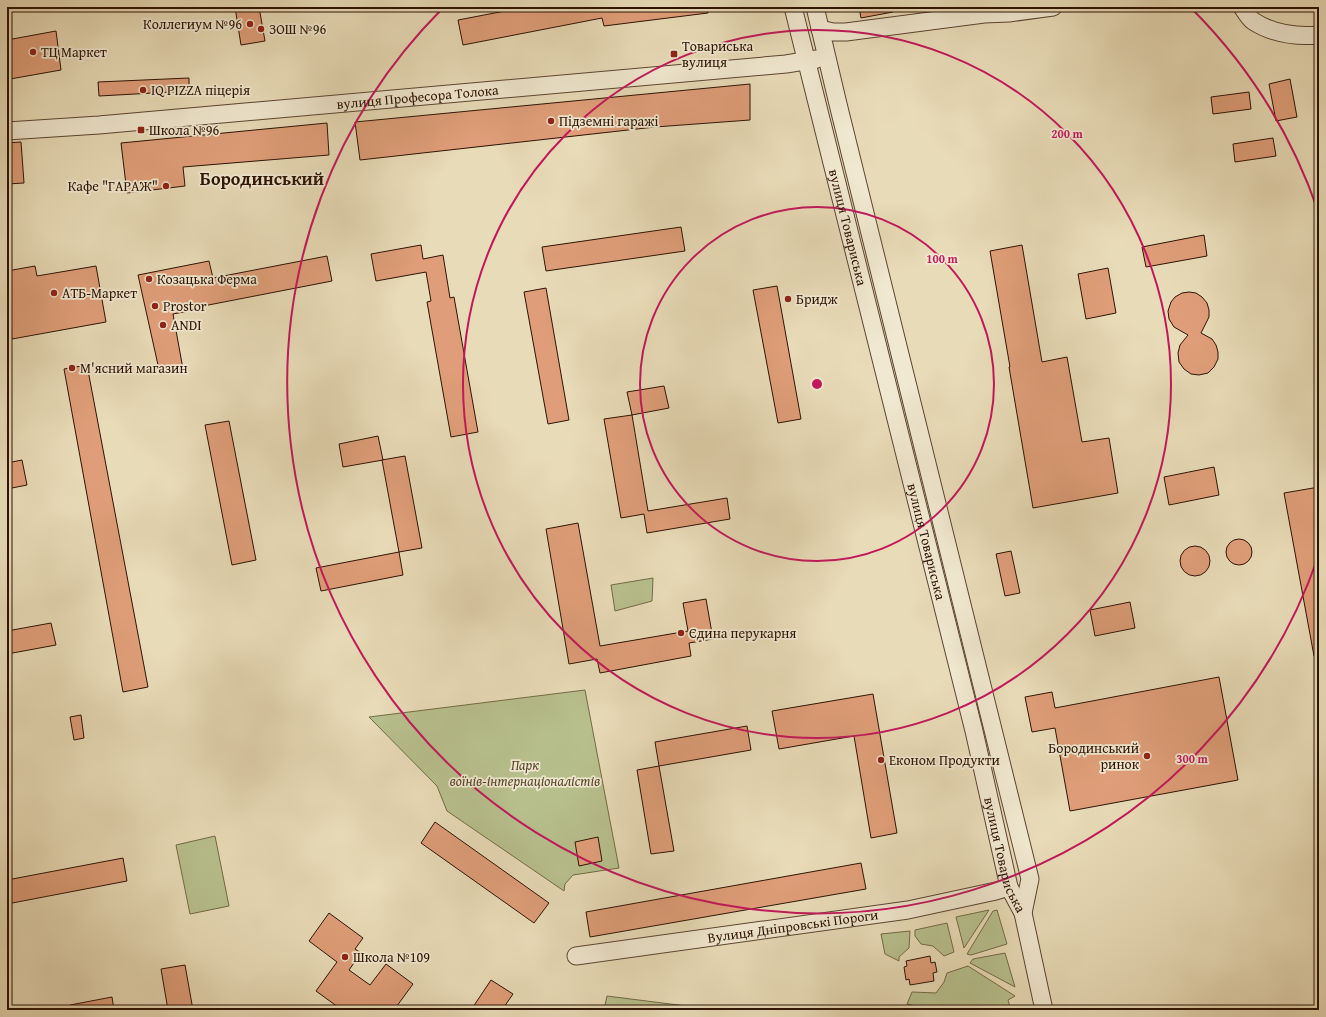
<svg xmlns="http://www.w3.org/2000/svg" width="1326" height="1017" font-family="'Gentium Book Plus',serif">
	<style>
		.green { fill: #b7c08d; stroke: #726a48 }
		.building { fill: #df9e79; stroke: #2d1304 }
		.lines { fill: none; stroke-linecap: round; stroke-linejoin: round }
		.minor-casing { stroke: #5c4531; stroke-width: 19 }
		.minor { stroke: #f0e8d0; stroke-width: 17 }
		.ring { fill: none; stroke: #c2185b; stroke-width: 2 }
		.poi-dot { fill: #8f2418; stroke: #f0e8d0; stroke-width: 1.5 }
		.labels { text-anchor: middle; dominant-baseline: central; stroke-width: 3.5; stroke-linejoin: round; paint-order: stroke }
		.poi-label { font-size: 14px; fill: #2d1304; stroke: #f0e8d0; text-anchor: start }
		.street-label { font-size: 14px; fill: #2d1304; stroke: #f0e8d0 }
		.park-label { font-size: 14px; font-style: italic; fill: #56472d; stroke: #f0e8d0 }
		.district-label { font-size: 18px; font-weight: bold; fill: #2d1304; stroke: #f0e8d0 }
		.centre { fill: #c2185b; stroke: #f0e8d0; stroke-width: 2 }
		.ring-label { font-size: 12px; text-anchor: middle; font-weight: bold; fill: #c2185b; stroke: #f0e8d0; stroke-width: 3.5; stroke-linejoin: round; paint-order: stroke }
	</style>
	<rect width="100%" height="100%" fill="#e8dbb7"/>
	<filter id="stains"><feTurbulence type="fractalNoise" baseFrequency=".005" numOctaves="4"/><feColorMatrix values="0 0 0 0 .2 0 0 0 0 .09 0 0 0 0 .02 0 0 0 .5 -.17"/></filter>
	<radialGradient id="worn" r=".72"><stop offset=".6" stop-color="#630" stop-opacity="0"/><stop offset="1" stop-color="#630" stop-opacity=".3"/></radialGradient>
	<path class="green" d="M653,578l-1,23 -37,10 -4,-26z
		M585,690l34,178 -46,7 -8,9 -1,7 -117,-80 -10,-25 -68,-69z
		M215,836l14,70 -39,8 -14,-69z
		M989,910l-25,38 -8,-31z
		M997,910l10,34 -36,11 -4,-1 26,-43z
		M947,923l7,29 -10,4 -11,-10 -12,-2 -6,-8v-6z
		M910,931l-1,17 -10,9v4l-14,-7 -4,-20z
		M1005,953l10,34 -45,-24 3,-4z
		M968,966l47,30 -7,4 3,10h-80l-24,-6 5,-12 24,1 8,-11 3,-9z
		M607,996l87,11 9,3h-99z"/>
	<path class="building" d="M235,7h24l6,34 -24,4z
		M526,7h65v4l14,-4h103v6l-104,13 -2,-8 -139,27 -5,-25z
		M859,7h34v5l-32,6z
		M56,31l5,39 -51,9 -3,-15v-24z
		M189,78v13l-90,5 -1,-14z
		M1290,79l7,38 -21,4 -7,-37z
		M750,84v36l-95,7 -295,33 -5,-38z
		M1249,92l2,17 -38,5 -2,-17z
		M327,123l2,32 -146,12 2,19 -58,7 -6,-50z
		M1273,138l3,18 -41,6 -2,-18z
		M21,142l3,41 -17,1v-41z
		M681,227l4,24 -139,20 -4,-24z
		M1204,235l3,21 -61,11 -4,-20z
		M421,245l2,14 20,-4 7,43 4,-1 24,135 -27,5 -24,-135 4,-1 -5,-29 -50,9 -5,-27z
		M1022,245l20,117 25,-5 15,85 27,-4 9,55 -85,15 -24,-141h1l-20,-116z
		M327,256l5,25 -139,27 1,2 -21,4 10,55 -23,5 -22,-99 71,-14 4,17z
		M35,266l2,10 59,-10 10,56 -94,17 -5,-30v-38z
		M1108,268l8,45 -30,6 -8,-45z
		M777,286l24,133 -23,4 -25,-133z
		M546,288l23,132 -21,4 -24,-132z
		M1189,292l7,1 6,4 5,6 2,7v7l-8,16 11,6 4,6 2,7v7l-4,8 -6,6 -9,2 -8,-1 -7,-5 -5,-7 -1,-9 2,-8 8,-10 -14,-8 -5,-8 -1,-8 3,-9 4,-5 7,-4z
		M87,365l61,322 -25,5 -59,-323z
		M664,386l5,22 -37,7 -5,-23z
		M632,415l16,96 79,-13 3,21 -83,14 -3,-19 -23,4 -17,-99z
		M229,421l27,139 -24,5 -27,-140z
		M378,436l5,24 -40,7 -4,-23z
		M405,456l17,92 -23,4 -17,-92z
		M22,460l5,25 -20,4v-26z
		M1214,467l5,28 -50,10 -5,-28z
		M1319,487v168l-5,1 -30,-163z
		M578,523l22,123 88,-15 -5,-28 23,-4 7,40 -24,4 2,13 -91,17 -3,-14 -28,5 -23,-135z
		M1226 552a13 13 0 1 1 26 0a13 13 0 1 1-26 0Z
		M1180 561a15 15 0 1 1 30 0a15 15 0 1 1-30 0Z
		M1011,551l9,42 -15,3 -9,-42z
		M399,552l4,23 -82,16 -5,-23z
		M1130,602l5,26 -40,8 -5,-26z
		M51,623l5,22 -49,9v-23z
		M1219,677l19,103 -168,31 -15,-83 -23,4 -7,-35 27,-5 3,16z
		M873,694l24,139 -26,5 -17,-102 -75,13 -7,-38z
		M81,715l3,23 -10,2 -4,-23z
		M747,726l4,24 -92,16 -4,-24z
		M659,766l15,85 -23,3 -14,-84z
		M435,822l114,81 -15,20 -113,-80z
		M598,837l4,24 -23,5 -4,-24z
		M123,858l4,23 -120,23v-24z
		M861,863l5,26 -276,48 -4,-25z
		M329,913l34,25 -8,11 6,4 -12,17 21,15 16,-21 27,20 -19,26h-52l-26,-19 21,-29 -28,-21z
		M930,956l1,7 4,-1 2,10 -4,1 1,8 -24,4 -1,-6 -3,1 -2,-13 3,-1 -1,-5z
		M185,965l8,45h-25l-7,-41z
		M491,980l22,14 -11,16h-31z
		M112,997l2,13h-44v-5z"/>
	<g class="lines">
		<defs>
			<g id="minor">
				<path id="s1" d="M793,7l181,724 35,156 14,26 21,97"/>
				<path d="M815,7l23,97 192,775 -7,34"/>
				<path d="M1242,7c3,4 7,11 11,14 20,13 43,16 66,14"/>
				<path d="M820,29l13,3h13l138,-18 25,-1 44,-6"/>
				<path id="s2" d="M7,131l92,-6 687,-61 31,-5"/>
				<path id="s3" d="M576,956l332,-46 88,-19 13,-4"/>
			</g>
		</defs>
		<use href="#minor" class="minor-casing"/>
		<use href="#minor" class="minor"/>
	</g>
	<g class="ring">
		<circle cx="817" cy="384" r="177"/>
		<circle cx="817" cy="384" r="354"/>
		<path d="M1318 557A530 530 0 1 1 442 9M1192 9A530 530 0 0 1 1318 211"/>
	</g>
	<g class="poi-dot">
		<circle cx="250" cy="24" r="4"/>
		<circle cx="261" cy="29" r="4"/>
		<circle cx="33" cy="52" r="4"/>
		<rect x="670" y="50" width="8" height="8" rx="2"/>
		<circle cx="143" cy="90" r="4"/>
		<circle cx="551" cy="121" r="4"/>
		<rect x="137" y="126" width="8" height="8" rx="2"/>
		<circle cx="166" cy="186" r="4"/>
		<circle cx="149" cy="279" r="4"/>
		<circle cx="54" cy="293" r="4"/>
		<circle cx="788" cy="299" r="4"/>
		<circle cx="155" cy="306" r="4"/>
		<circle cx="163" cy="325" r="4"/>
		<circle cx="72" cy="368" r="4"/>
		<circle cx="681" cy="633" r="4"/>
		<circle cx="1147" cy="756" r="4"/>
		<circle cx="881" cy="760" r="4"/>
		<circle cx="345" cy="957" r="4"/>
	</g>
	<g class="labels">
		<g class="poi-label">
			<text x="242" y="24" text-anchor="end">Коллегиум №96</text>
			<text x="269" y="29">ЗОШ №96</text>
			<text x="682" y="46">Товариська<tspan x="682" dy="16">вулиця</tspan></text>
			<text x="41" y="52">ТЦ Маркет</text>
			<text x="151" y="90">IQ PIZZA піцерія</text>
			<text x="559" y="121">Підземні гаражі</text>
			<text x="149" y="130">Школа №96</text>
			<text x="158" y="186" text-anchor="end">Кафе "ГАРАЖ"</text>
			<text x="157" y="279">Козацька Ферма</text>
			<text x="62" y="293">АТБ-Маркет</text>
			<text x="796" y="299">Бридж</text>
			<text x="163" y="306">Prostor</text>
			<text x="171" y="325">ANDI</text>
			<text x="80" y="368">М'ясний магазин</text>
			<text x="689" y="633">Єдина перукарня</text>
			<text x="1139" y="748" text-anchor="end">Бородинський<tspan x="1139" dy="16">ринок</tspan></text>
			<text x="889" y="760">Економ Продукти</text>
			<text x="353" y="957">Школа №109</text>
		</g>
		<g class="street-label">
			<text stroke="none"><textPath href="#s2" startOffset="412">вулиця Професора Толока</textPath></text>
			<text stroke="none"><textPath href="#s1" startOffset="227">вулиця Товариська</textPath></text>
			<text stroke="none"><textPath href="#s1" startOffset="551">вулиця Товариська</textPath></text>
			<text stroke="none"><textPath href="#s1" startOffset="874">вулиця Товариська</textPath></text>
			<text stroke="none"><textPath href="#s3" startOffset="219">Вулиця Дніпровські Пороги</textPath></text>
		</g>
		<g class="park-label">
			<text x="525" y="765">Парк<tspan x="525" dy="16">воїнів-інтернаціоналістів</tspan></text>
		</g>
		<g class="district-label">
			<text x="262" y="178">Бородинський</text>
		</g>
	</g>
	<circle cx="817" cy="384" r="6" class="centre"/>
	<g class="ring-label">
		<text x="1067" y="138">200 m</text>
		<text x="942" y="263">100 m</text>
		<text x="1192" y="763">300 m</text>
	</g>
	<rect width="1326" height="1017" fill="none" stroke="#e8dbb7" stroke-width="24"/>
	<rect x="8" y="8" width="1310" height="1001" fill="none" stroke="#2d1304" stroke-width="2"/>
	<rect x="12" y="12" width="1302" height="993" fill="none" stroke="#2d1304"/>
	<rect width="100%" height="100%" filter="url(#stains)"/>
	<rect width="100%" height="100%" fill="url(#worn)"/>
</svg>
